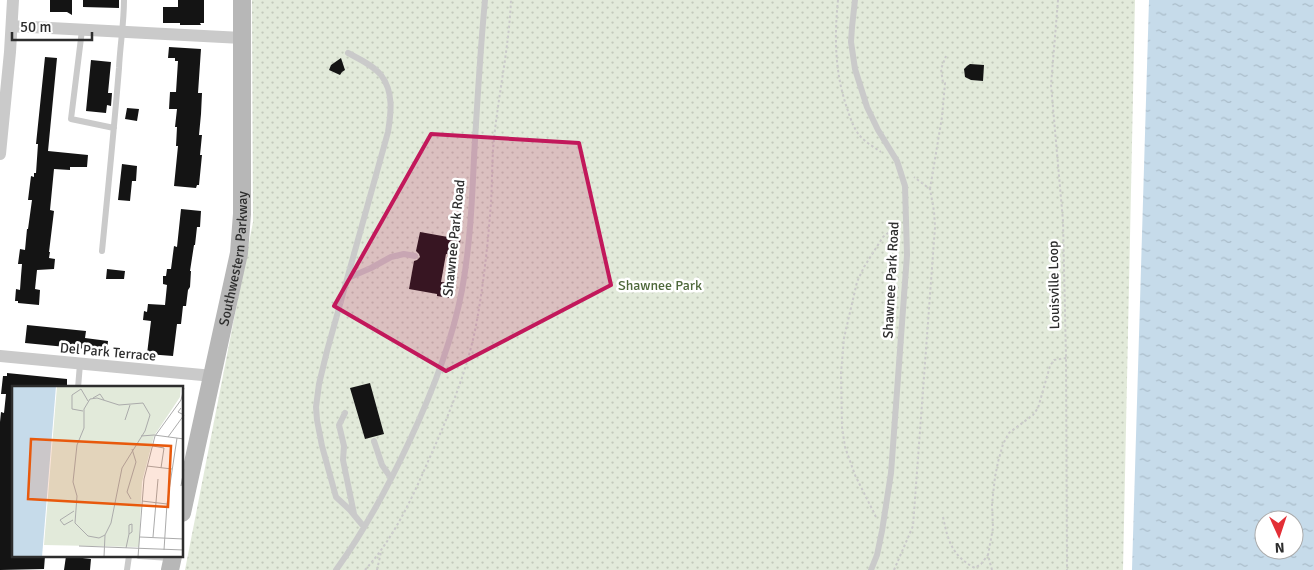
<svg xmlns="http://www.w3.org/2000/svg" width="1314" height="570" font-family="Signika,sans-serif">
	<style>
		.grass { fill: url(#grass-dots) }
		.water { fill: url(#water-ripples); fill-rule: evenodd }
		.building { fill: #141414 }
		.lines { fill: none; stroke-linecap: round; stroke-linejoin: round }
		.path { stroke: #cacaca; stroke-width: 2; stroke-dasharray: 2.5 2.5; stroke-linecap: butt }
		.lane { stroke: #cacaca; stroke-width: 6 }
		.street { stroke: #cacaca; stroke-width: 12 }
		.secondary { stroke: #b7b7b7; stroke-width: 18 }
		.marked { fill: #c2185b; fill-opacity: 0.2; stroke: #c2185b; stroke-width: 4; stroke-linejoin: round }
		.labels { text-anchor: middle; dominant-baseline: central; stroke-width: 5; stroke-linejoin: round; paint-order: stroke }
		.street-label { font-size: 14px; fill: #2d2d2d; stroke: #fff }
		.park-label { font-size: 14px; fill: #4e683b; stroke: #fff }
		.inset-road { fill: none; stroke: #ababab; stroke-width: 1 }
		.view { fill: #e8590c; fill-opacity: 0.15; stroke: #e8590c; stroke-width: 2.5 }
		.inset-edge { fill: none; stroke: #2d2d2d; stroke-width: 2.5 }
	</style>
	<defs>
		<pattern id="grass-dots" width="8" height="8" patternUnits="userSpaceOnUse" patternTransform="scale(1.25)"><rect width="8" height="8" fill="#e2eada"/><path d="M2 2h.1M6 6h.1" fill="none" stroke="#c2c9bb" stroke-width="1.8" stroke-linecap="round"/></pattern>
		<pattern id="water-ripples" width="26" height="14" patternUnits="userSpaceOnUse" patternTransform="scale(1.25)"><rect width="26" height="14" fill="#c6dbea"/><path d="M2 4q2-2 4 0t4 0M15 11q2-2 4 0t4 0" fill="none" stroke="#aabcc9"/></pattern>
	</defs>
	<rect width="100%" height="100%" fill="#fff"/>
	<path class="grass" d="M252,0h883l-12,570h-938l68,-348z"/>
	<path class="water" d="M1149,0h165v570h-182zM1264,520h30v30h-30z"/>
	<path class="building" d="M50,0h22v15l-5,-3h-17z
		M83,0h36v8l-36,-1z
		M178,0h26v23h-4l1,2h-21v-2h-17v-16h15z
		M169,47l32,2 -3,44h4l-1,21 -2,21h3l-2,20h2l-3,30h-2l-1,3 -22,-2 4,-40h-2l1,-19h-2l2,-18h-8l1,-17h6l2,-31h-3v-3h-7z
		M45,57l12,1 -9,93 40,4 -1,12h-17v3l-16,-1 -4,41 4,1 -5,41h1l-1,6 6,1 -1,10 -17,1 -2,19 5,1 -1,15 -21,-2v-2h-3l1,-12 4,1 1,-14 1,-12h-4l2,-15 5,1 2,-21h1l4,-29h-4l3,-24 3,1v-4h2l2,-29h-2z
		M341,58l4,12 -3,2 -2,3 -11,-5 2,-5z
		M91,60l20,2 -3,31h4l-1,13 -4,-1 -1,8 -20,-2z
		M970,64l14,1 -1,16 -12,-1 -6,-3 -1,-8 3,-3z
		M127,108l12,1 -2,12 -12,-2z
		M122,164l15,2 -1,15h-4l-2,20 -12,-1z
		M181,209l20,2 -1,16h-3l-2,18h-1l-4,26h1l-1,16 -2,3 -2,16h-3l-2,18h-4l-4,32 -26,-2 4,-33 -8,-1 1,-9 3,1 1,-8 17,1 2,-20 -4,-1v-8h3l1,-7h4l3,-23 3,1z
		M420,232l28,5v-2l13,2 -3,19 -12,-2 -5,28 10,1 -2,15 -12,-2v-2l-28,-5 5,-28 3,-1 3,-3 -1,-3 -3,-3z
		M107,269l18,2 -1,8h-18z
		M27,325l59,6 -1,7 23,3 -1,10 -82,-8z
		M7,373l60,6v9h-53v168h31l-1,13 -44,1v-148l1,-10 3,1 2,-19h-5l2,-18h4z
		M370,383l14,51 -19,5 -15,-51z
		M66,556l25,3 -1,11h-26z"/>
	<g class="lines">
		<path class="path" d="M838,0c-4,39 -3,75 10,111 3,9 6,18 12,25 5,6 14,11 21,16
			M1058,0l-7,85 12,136 3,135 1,214
			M930,189l12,-72 3,-34h-2l-2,-14 5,-13
			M876,517l-21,-42 -10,-28 -3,-20 -1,-54 3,-35 13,-56 7,-15 19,-30 15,-12
			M943,517c5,24 9,39 32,51l6,-4 7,-9
			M365,570c27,-30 45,-67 61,-104 21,-47 42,-95 51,-146 7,-39 11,-78 14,-117 1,-17 1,-35 2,-53 4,-50 16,-100 18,-150
			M377,570l4,-18
			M894,570l19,-44 22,-299 -1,-16 -4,-22 -16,-12
			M992,570l-4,-15 5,-27 -1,-24 3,-27 3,-15 5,-18 6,-11 24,-18 5,-7 12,-42 4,-6 12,-2"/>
		<path class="lane" d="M855,0l-3,27 -1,15 4,27 12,38 11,23 19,31 8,25 2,69 -16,218 -9,58 -5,24 -6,15
			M82,30l-11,89 43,9
			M348,53c11,6 25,12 33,22 13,17 10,38 7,57l-61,219 -8,33 -3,23 1,13 5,26 14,51 14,13 14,17
			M102,251c6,-61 12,-121 17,-183 1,-22 5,-45 5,-68
			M348,278l23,-10 20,-11 13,-3 11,2
			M78,388l2,-24
			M345,413l-6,12 5,21 -1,14 11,54
			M374,441l8,24 9,13
			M139,556l31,2
			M127,570l2,-14
			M336,570c29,-40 52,-83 73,-128 23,-49 43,-99 53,-152 8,-44 10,-88 12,-132 3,-53 6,-105 11,-158"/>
		<path class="street" d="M12,26l230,12
			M0,154l10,-102 3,-52
			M0,356l213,20"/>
		<g class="secondary">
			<path id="s1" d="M182,513l57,-260 3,-39v-214"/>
			<path d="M170,570l3,-14"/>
		</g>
	</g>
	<path class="marked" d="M431,134l148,9 32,142 -165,86 -112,-65z"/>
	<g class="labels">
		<g class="street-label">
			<text transform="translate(454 238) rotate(-84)">Shawnee Park Road</text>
			<text stroke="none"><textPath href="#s1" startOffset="260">Southwestern Parkway</textPath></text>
			<text transform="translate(891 280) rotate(-87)">Shawnee Park Road</text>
			<text transform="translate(1054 285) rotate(-91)">Louisville Loop</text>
			<text transform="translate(108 352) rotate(5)">Del Park Terrace</text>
		</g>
		<g class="park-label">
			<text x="660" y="285">Shawnee Park</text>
		</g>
	</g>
	<g transform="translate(12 386)">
		<rect width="171" height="171" fill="#fff"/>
		<path d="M45,0h124l-1,11 -26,39 -12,46 -3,65 -95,-2z" fill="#e2eada"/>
		<path d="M0,0h44l-14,171h-30z" fill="#c6dbea"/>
		<path class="inset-road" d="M81,12l7,-4 4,6M85,12l22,7 24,-2 7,12 -5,16 -23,37 -11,55 -6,12 -6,3 -11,-2 -13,-13 2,-27 -4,-14 4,-37 7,-17v-19l6,-10zM71,25l-11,-2v-14l9,-6 7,12M113,34l5,-15M129,50l13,-1 30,4M156,51l16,-22 -6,-3 3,-4M141,60l11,2 -3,20M135,80l25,3M169,100l3,-17M119,113l-4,-7 9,-30 -4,-13M130,115l25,3M61,134l-9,5 -4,-5 14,-9M128,151l44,2M141,151l5,-58M67,160l105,4M114,162l3,-14 3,-2v-8l-3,1v9M152,164l3,-46 10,-66M92,171l1,-22M126,171l6,-78 11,-43 26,-36 3,-12"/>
		<path class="view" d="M19,53l140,7 -3,61 -140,-8z"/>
		<rect width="171" height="171" class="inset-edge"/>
	</g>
	<g transform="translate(1279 535) rotate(177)"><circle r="24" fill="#ffffff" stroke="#ababab"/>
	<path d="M0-4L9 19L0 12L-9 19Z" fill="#e32f36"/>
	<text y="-8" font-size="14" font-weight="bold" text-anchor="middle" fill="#2d2d2d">N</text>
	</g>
	<path d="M12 32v8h80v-8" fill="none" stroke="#2d2d2d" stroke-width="2.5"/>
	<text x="20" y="32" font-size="15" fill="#2d2d2d" stroke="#ffffff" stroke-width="4" paint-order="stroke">50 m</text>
</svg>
